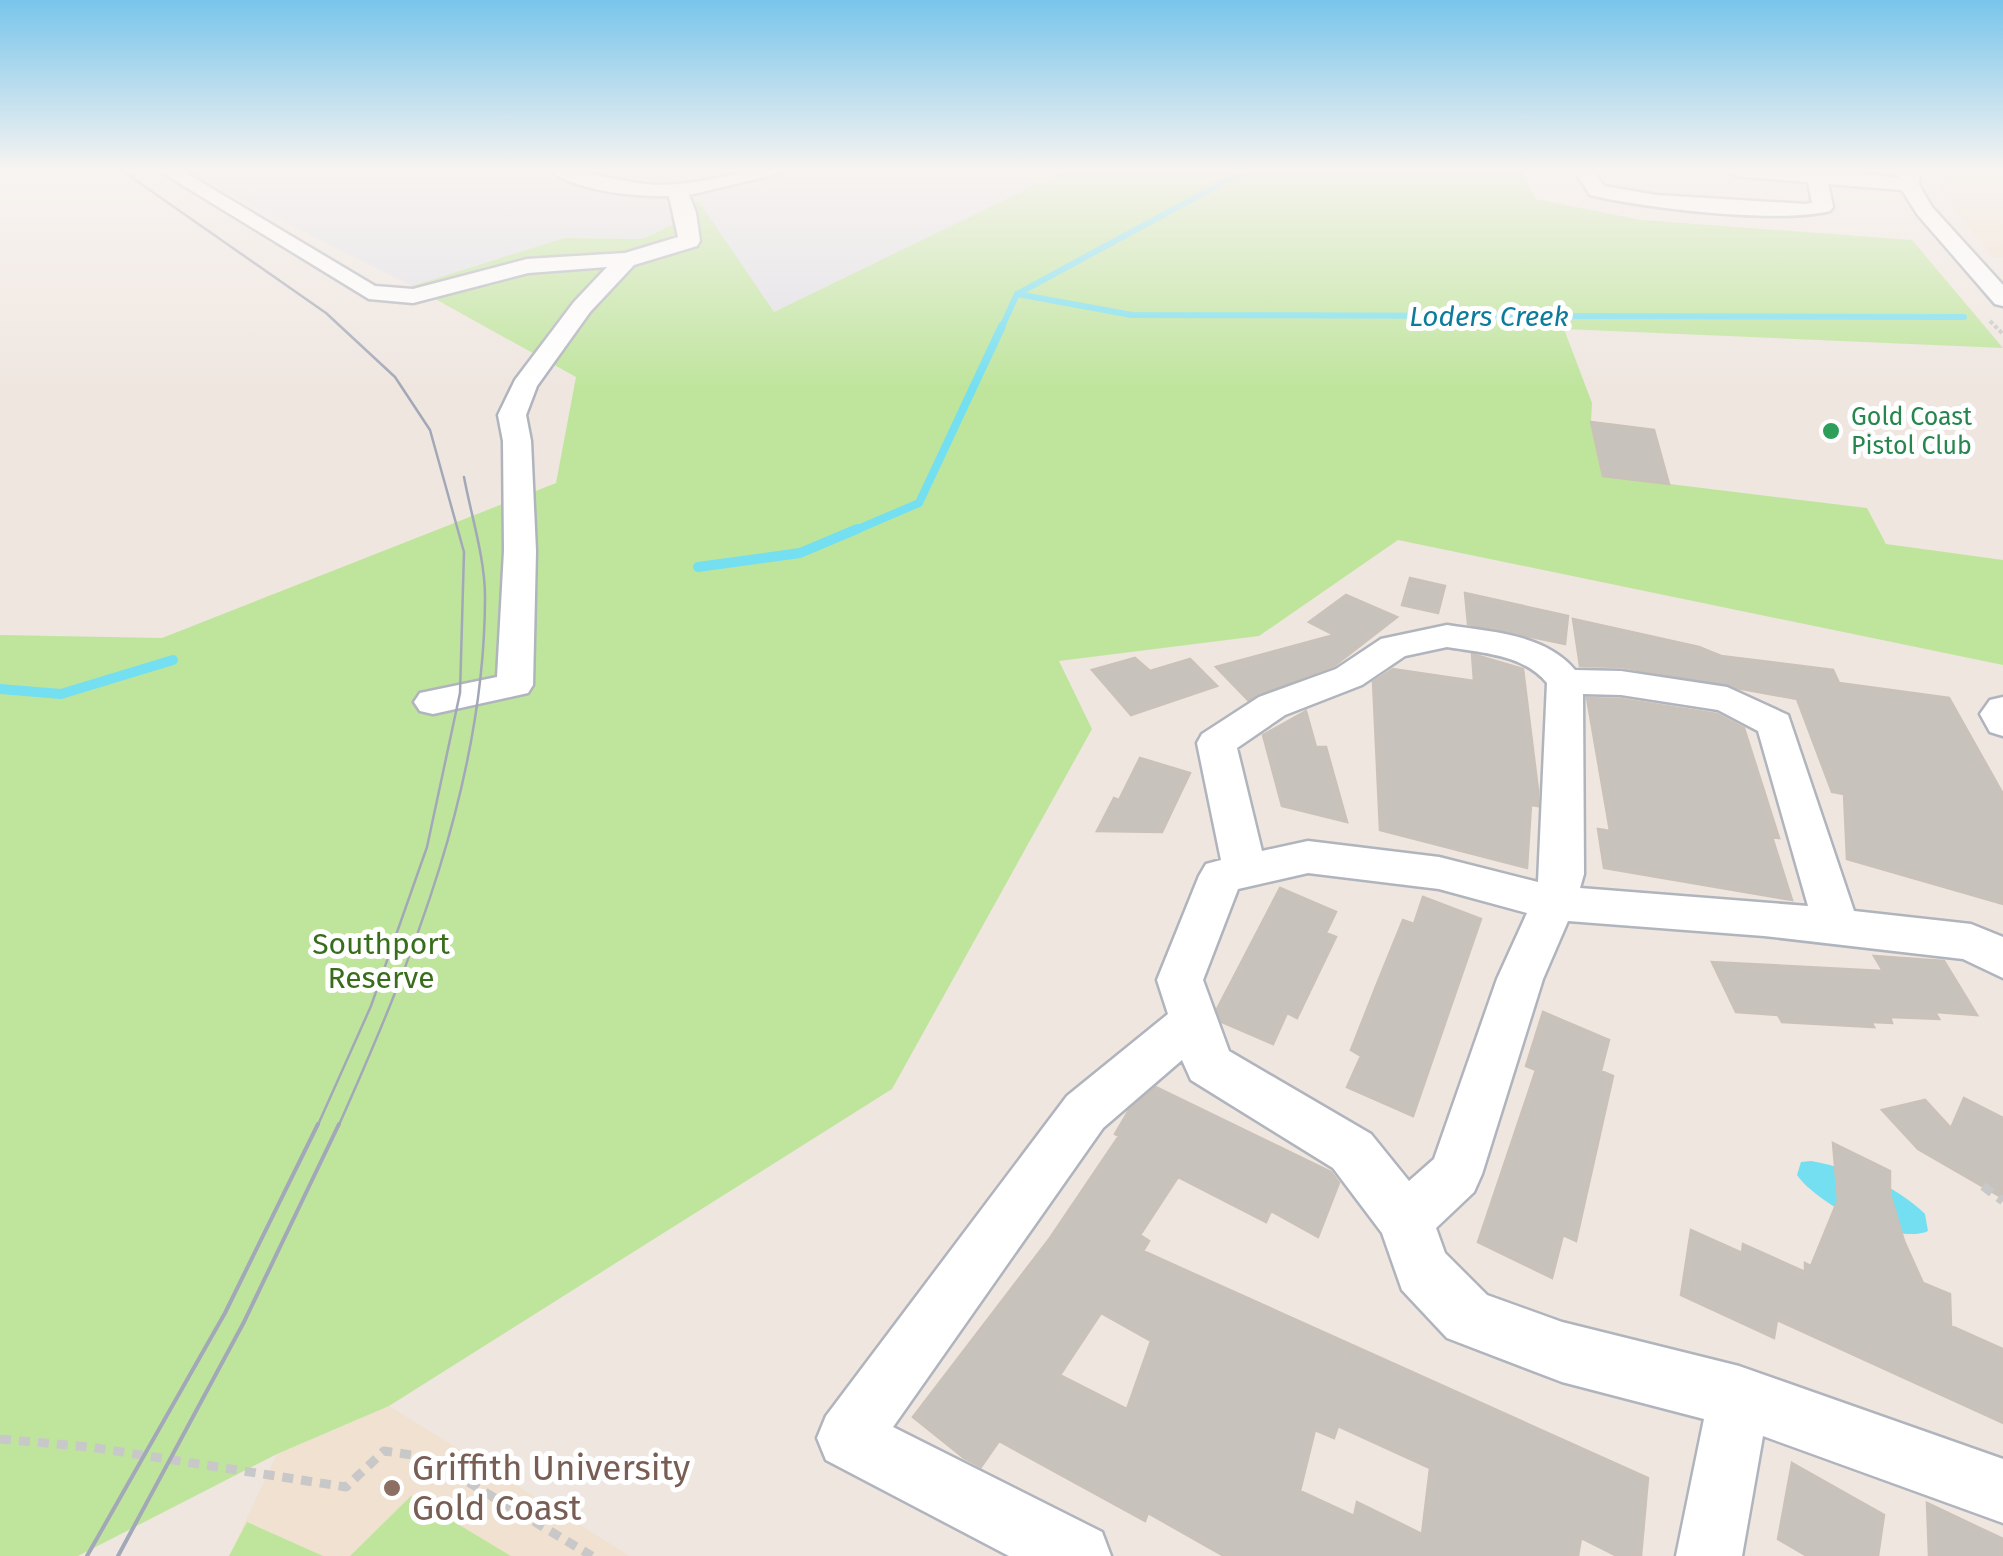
<svg xmlns="http://www.w3.org/2000/svg" width="2003" height="1556" font-family="'Fira Sans',sans-serif">
	<style>
		.industrial { fill: #e1e0e7 }
		.education { fill: #f0e1d0 }
		.green { fill: #bfe59d }
		.water { fill: #74dff0 }
		.lines { fill: none; stroke-linecap: round; stroke-linejoin: round }
		.stream-far2 { stroke: #74dff0; stroke-width: 6 }
		.stream-far1 { stroke: #74dff0; stroke-width: 8 }
		.stream { stroke: #74dff0; stroke-width: 10 }
		.building { fill: #c7c2bb; stroke: #cac2b9; stroke-width: 2.5; fill-rule: evenodd }
		.minor-casing { stroke: #b0b4bd; stroke-width: 5 }
		.path-far1 { stroke: #c8c8c8; stroke-width: 4; stroke-dasharray: 4 2.5; stroke-linecap: butt }
		.path { stroke: #c8c8c8; stroke-width: 9; stroke-dasharray: 11 8; stroke-linecap: butt }
		.minor { fill: #fff; fill-rule: evenodd }
		.tram-far1 { stroke: #a2a8b7; stroke-width: 2.5 }
		.tram { stroke: #a2a8b7; stroke-width: 4 }
		.leisure-dot { fill: #2e9e5b; stroke: #fff; stroke-width: 4 }
		.education-dot { fill: #8d6e63; stroke: #fff; stroke-width: 4 }
		.labels { text-anchor: middle; dominant-baseline: central; stroke-width: 10; stroke-linejoin: round; paint-order: stroke }
		.far-leisure-label { font-size: 25px; fill: #27864d; stroke: #fff; text-anchor: start }
		.far-water-label { font-size: 28px; font-style: italic; fill: #0d7c9b; stroke: #fff }
		.park-label { font-size: 30px; fill: #376d1b; stroke: #fff }
		.near-education-label { font-size: 35px; fill: #785e54; stroke: #fff; text-anchor: start }
	</style>
	<rect width="100%" height="100%" fill="#efe6e0"/>
	<path class="industrial" d="M181,170h885l-292,142 -105,-109 5,21 -32,15 -78,-1 -152,48z"/>
	<path class="education" d="M1943,170h60v88l-12,-1 -51,-68z
		M389,1406l241,150h-401l48,-102z"/>
	<path class="green" d="M1066,170h455l14,29 106,21 271,20 91,108 -439,-19 28,74 -1,19 13,54 263,32 19,36 117,16v105l-605,-125 -139,96 -200,25 33,68 -200,360 -503,317 -112,48 -199,102h-78v-921l162,3 394,-155 20,-106 -164,-91 152,-48 78,1 32,-15 -5,-21 30,-1 75,110z
		M411,1496l100,60h-161z
		M247,1522l76,34h-94z"/>
	<path class="water" d="M1811,1161c42,8 83,23 114,53l3,17c-33,15 -112,-28 -131,-56l4,-13z"/>
	<g class="lines">
		<path class="stream-far2" d="M1017,294l115,21 832,2
			M1001,329l16,-35 229,-124"/>
		<path class="stream-far1" d="M851,532l68,-29 83,-177"/>
		<path class="stream" d="M698,567l102,-14 57,-24
			M0,689l61,5 112,-34"/>
	</g>
	<path class="building" d="M1591,422l63,8 15,54 -66,-8z
		M1410,578l35,8 -7,27 -36,-8z
		M1465,593l103,23 -3,28 -97,-20z
		M1346,595l51,22 -63,49 -86,34 -32,-33 118,-32 -25,-13z
		M1573,619l126,28 22,9 112,14 6,13 110,15 54,96v110l-156,-45 -3,-65 -12,-2 -35,-93 -175,-32 -42,-1z
		M1472,654l51,15 15,121v16l-7,-1 -4,63 -147,-38 -7,-148 20,-13 81,12z
		M1135,658l15,13 40,-12 27,27 -86,29 -39,-45z
		M1587,698l34,1 96,15 27,14 35,110 -7,-1 20,63 -188,-32 -6,-39 12,2z
		M1306,711l10,36h10l21,75 -65,-16 -19,-71z
		M1140,758l50,15 -28,59 -65,-1 17,-33 5,2z
		M1280,888l56,24 -10,21 10,4 -39,81 -10,-5 -14,31 -51,-22 -5,-13z
		M1423,897l58,22 -68,197 -66,-29 14,-31 -10,-6 26,-66 26,-64 11,4z
		M1874,956l70,5 33,54 -42,-3 4,7 -49,-2 2,6 -21,-1 3,5 -92,-5 -4,-7 -42,-3 -24,-50 171,9z
		M1543,1012l66,28 -8,31 12,5 -37,165 -13,-6 -11,43 -74,-36 58,-172 -10,-4z
		M1156,1087l175,85 8,11 -21,54 -47,-26 -5,11 -88,-45 -38,58 9,6 -6,10 505,227 -7,78h-24l-36,-18 -3,18h-354l-76,-43 -3,8 -146,-80 -18,26 -17,-9 -51,-41 137,-179 69,-102 -4,-2 14,-24zM1101,1313l50,28 -24,68 -67,-34zM1338,1426l92,42 -8,66 -65,-32 -3,14 -54,-25 15,-61 19,8z
		M1964,1098l39,20v80l-85,-49 -36,-39 43,-10 26,28z
		M1833,1143l57,28v23l14,47 19,42 27,11 1,32 52,23v74l-226,-103 -3,18 -93,-43 10,-65 51,23 1,-9 62,28v-9l6,3 27,-66z
		M1792,1463l92,52 -6,41h-71l-29,-17z
		M1927,1503l76,36v17h-74z"/>
	<g class="lines">
		<defs>
			<path id="minor" d="M158,170h23l194,116 38,3 114,-30 98,-6 53,-16 -9,-41c-30,1 -97,-5 -118,-26 37,0 72,14 110,15 41,0 78,-15 118,-15l-2,4 -88,21 7,18 4,28 -3,5 -63,19 -44,47 -53,74 -11,29 5,26 5,110 -3,134 -5,8 -95,21 -13,-3 -6,-9 6,-9 77,-16 7,-126 -1,-110 -5,-26 17,-35 59,-78 33,-35 -79,6 -115,30 -44,-4z
				M1574,170h19l11,16 52,9 149,9 7,-1 -4,-21 -72,-6 -10,-6h98l76,8 2,-8h18l-1,15 13,22 71,78v21l-8,-2 -78,-90 -15,-24 -74,-6 5,23 -3,4c-52,13 -186,-3 -240,-16z
				M1447,625c45,7 98,9 128,45l46,1 106,16 61,28 66,196 117,13 32,13v41l-40,-19 -199,-23 -196,-15 -25,58 -61,195 -8,18 -38,36 9,25 42,42 75,27 177,44 264,93v64l-240,-87 -21,120h-66l28,-137 -142,-37 -115,-44 -45,-48 -20,-57 -49,-65 -142,-88 -9,-20 -79,68 -210,299 209,105 9,24h-102l-183,-96 -9,-22 9,-22 241,-320 101,-82 -11,-34 42,-104 7,-12 15,-4 -24,-117 5,-9 57,-37 77,-28 45,-30zM1447,647c35,6 76,7 100,36l-9,199 -99,-25 -131,-16 -46,10 -25,-103 48,-33 77,-30 43,-29zM1583,694l38,1 97,15 40,21 50,175 -228,-18 4,-14zM1308,873l131,16 88,24 -30,66 -63,180 -25,22 -38,-47 -142,-83 -26,-71 35,-91z
				M2003,697v39l-13,-4 -10,-18 10,-14z"/>
		</defs>
		<use href="#minor" class="minor-casing"/>
		<path class="path-far1" d="M1990,321l13,13"/>
		<path class="path" d="M1983,1186l20,15
			M0,1439l90,8 256,40 38,-36 42,6 166,99"/>
		<use href="#minor" class="minor"/>
		<path class="tram-far1" d="M121,170l205,143 69,64 35,53 34,122 -4,141 -33,154 -56,159 -54,121
			M338,1127c74,-166 147,-346 147,-530 0,-39 -14,-82 -21,-120"/>
		<path class="tram" d="M87,1556l138,-243 93,-189
			M118,1556l126,-234 95,-198"/>
	</g>
	<linearGradient id="sky" x2="0" y2="1"><stop stop-color="#79c5eb"/><stop offset="0.44" stop-color="#f8f4f1"/><stop offset="1" stop-color="#f8f4f1" stop-opacity="0"/></linearGradient>
	<rect width="2003" height="387" fill="url(#sky)"/>
	<circle class="leisure-dot" cx="1831" cy="431" r="10"/>
	<circle class="education-dot" cx="392" cy="1488" r="10"/>
	<g class="labels">
		<g class="far-leisure-label">
			<text x="1851" y="417">Gold Coast<tspan x="1851" dy="29">Pistol Club</tspan></text>
		</g>
		<g class="far-water-label">
			<text x="1489" y="316">Loders Creek</text>
		</g>
		<g class="park-label">
			<text x="381" y="944">Southport<tspan x="381" dy="34">Reserve</tspan></text>
		</g>
		<g class="near-education-label">
			<text x="412" y="1468">Griffith University<tspan x="412" dy="40">Gold Coast</tspan></text>
		</g>
	</g>
</svg>
